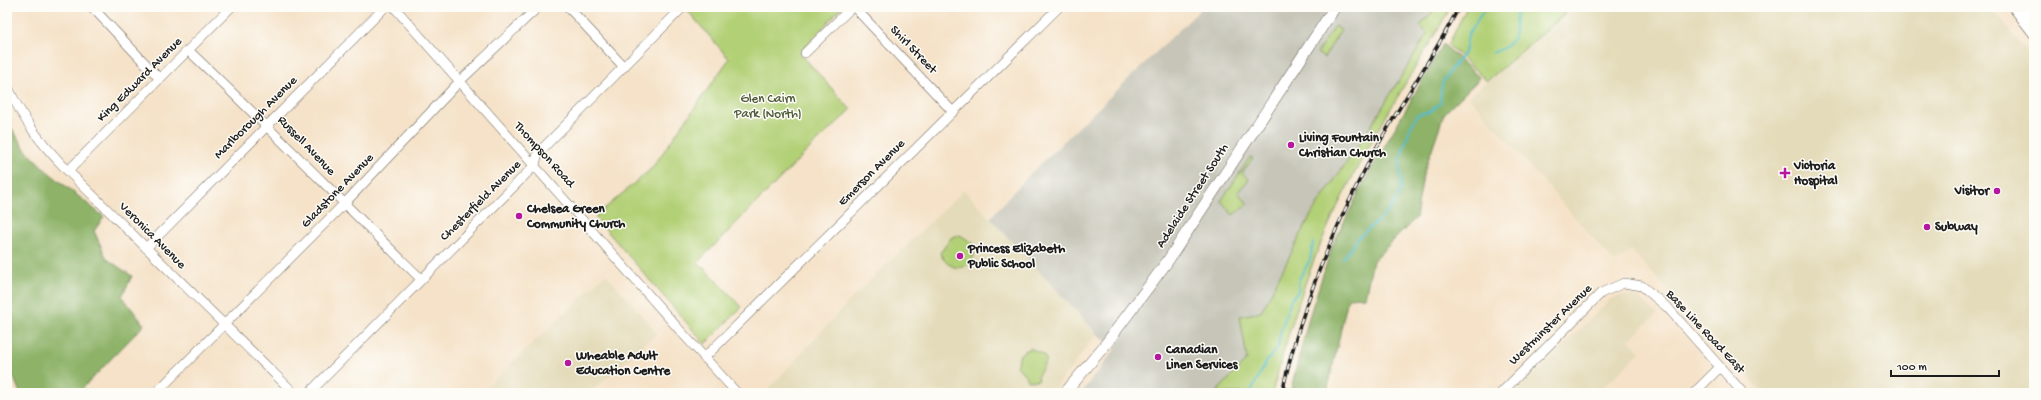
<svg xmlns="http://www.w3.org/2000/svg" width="2041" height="400" font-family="'Gochi Hand',sans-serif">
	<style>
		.built { fill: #e4dbba }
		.industrial { fill: #c6c5b8 }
		.green { fill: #b2d076; stroke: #677649 }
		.forest { fill: #8db267; stroke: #546742 }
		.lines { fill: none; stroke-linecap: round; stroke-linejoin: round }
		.stream { stroke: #51bdcc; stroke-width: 2 }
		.minor-casing { stroke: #686158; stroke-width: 10 }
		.major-casing { stroke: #686158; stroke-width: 12 }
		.minor { stroke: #fff; stroke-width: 9 }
		.major { stroke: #fff; stroke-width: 11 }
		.rail-casing { stroke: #1c1c1c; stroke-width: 3.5 }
		.rail { stroke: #fdfcf7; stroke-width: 2; stroke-dasharray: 6; stroke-linecap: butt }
		.poi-dot { fill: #b5179e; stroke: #fdfcf7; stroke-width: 1.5 }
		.labels { text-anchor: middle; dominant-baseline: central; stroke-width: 3; stroke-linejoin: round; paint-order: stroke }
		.street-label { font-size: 13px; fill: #1c1c1c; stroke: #fdfcf7 }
		.park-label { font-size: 13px; fill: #505b3c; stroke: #fdfcf7 }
		.poi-label { font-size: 13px; font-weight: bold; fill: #1c1c1c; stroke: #fdfcf7; text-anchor: start }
	</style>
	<rect width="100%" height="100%" fill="#fdfcf7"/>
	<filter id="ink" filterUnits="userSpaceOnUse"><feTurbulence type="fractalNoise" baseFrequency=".025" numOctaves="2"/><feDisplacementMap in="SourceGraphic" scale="8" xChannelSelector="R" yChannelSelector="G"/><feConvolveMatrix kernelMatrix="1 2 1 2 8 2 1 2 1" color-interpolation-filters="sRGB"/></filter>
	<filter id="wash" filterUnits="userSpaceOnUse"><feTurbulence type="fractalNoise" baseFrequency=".012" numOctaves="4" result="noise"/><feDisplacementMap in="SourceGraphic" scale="16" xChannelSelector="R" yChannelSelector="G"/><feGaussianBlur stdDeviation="0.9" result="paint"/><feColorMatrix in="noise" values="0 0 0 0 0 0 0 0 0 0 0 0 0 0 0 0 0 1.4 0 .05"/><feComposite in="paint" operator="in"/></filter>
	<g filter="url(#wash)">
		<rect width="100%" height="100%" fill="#f5e2c8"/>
		<path class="built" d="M1564,7h428l42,54v332h-271l-132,-143 -16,13 -146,-166 95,-82z
			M964,190l133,144 -46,59h-286l91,-99z
			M606,274l51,59 -67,60h-110z
			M1622,295l17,3 18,16 -28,26 11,12 -42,41h-83l96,-94z"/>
		<path class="industrial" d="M1203,7h234l-16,18 6,9 -56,92 -59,87 -51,99 -21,4 7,43 -31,34h-135l34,-44 -18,-15 -107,-116 40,-44z"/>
		<path class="green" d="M692,7h150l-42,46 51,57 -39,36 -114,116 44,45 -37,37 -110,-127 57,-49 77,-109 -41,-48z
			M1437,7h14c-46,79 -101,163 -135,248 -18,45 -31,91 -44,138h-56l31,-34 -7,-43 21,-4 51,-99 59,-87 56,-92 -7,-9z
			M1467,7h97v8l-77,66 -39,-36z
			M1335,26l6,4 -17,28 -7,-5z
			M1250,157l3,1 -11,15 7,6 -11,13 10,12 -15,11 -12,-14z
			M960,235l14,9c5,25 -24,33 -34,9l12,-16z
			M1030,348l12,6 5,6 -9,15 1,5 -11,1 -1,-4 -10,-11 3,-12z"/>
		<path class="forest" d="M1443,44l37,34 -36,36 -21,61 -7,43 -43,43 -8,36 -17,1 -21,94 -37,1 19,-76 24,-73 30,-60z
			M7,121l18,28 22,22 57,46 -10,14 13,28 25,17 -10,20 22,29 -66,68h-58l-13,-32z"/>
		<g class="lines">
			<path class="stream" d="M1492,53c5,-2 11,-4 15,-7 14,-10 4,-27 12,-39
				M1343,259l16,-22 29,-25 13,-21 -1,-30 10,-33 8,-14 12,-2 10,-9 2,-19 8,-14 15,-18 3,-18 18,-27
				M1250,393l17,-32 11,-14 2,-14 11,-34 7,-7 1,-13 11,-19 3,-17"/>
		</g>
	</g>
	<g filter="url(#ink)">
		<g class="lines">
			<defs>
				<path id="minor" d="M92,7l67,71
					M394,7l290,328 53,58
					M568,7l56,60
					M854,7l99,105
					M188,50c79,75 155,153 233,229
					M805,53l47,-46
					M7,85c17,37 33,57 61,86l226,222
					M68,171l163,-164
					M146,248l239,-241
					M704,358l355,-351
					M156,393l188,-189 116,-123 78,-74
					M309,393l226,-228 3,-12 145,-146
					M1501,393l100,-100 23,-10 18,3 26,22 75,85
					M1694,393l26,-26"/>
				<path id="major" d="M2014,7l20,26
					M2027,7l7,9
					M1065,393l40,-48 62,-83 168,-255"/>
			</defs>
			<use href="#minor" class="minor-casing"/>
			<use href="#major" class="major-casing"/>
			<use href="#minor" class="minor"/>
			<use href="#major" class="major"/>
			<defs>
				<path id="rail" d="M1282,393c18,-83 50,-162 90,-237 27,-51 61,-98 87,-149"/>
			</defs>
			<use href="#rail" class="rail-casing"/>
			<use href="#rail" class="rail"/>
		</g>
	</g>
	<g class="poi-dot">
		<circle cx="1291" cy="145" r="4"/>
		<path d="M1783 167h4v4h4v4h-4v4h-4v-4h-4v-4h4z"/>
		<circle cx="1997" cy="191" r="4"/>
		<circle cx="519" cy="216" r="4"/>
		<circle cx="1927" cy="227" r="4"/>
		<circle cx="960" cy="256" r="4"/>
		<circle cx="1158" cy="357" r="4"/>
		<circle cx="568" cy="363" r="4"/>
	</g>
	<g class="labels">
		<g class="street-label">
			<text transform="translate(913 50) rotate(46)">Shirl Street</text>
			<text transform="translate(140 80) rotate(-45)">King Edward Avenue</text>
			<text transform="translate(256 118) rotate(-45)">Marlborough Avenue</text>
			<text transform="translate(306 146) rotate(46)">Russell Avenue</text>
			<text transform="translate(544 155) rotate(48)">Thompson Road</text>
			<text transform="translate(872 173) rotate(-45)">Emerson Avenue</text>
			<text transform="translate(338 191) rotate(-46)">Gladstone Avenue</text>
			<text transform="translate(1193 196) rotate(-57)">Adelaide Street South</text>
			<text transform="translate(481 201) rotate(-45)">Chesterfield Avenue</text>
			<text transform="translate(152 236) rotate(45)">Veronica Avenue</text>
			<text transform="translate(1551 325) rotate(-44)">Westminster Avenue</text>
			<text transform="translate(1705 332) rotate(47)">Base Line Road East</text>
		</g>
		<g class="park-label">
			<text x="768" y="99">Glen Cairn<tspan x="768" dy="15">Park (North)</tspan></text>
		</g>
		<g class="poi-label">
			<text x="1299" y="138">Living Fountain<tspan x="1299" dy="15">Christian Church</tspan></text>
			<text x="1794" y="166">Victoria<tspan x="1794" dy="15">Hospital</tspan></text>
			<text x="1989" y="191" text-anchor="end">Visitor</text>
			<text x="527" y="209">Chelsea Green<tspan x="527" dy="15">Community Church</tspan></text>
			<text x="1935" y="227">Subway</text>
			<text x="968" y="249">Princess Elizabeth<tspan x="968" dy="15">Public School</tspan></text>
			<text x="1166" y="350">Canadian<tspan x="1166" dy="15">Linen Services</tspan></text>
			<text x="576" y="356">Wheable Adult<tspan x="576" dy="15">Education Centre</tspan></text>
		</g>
	</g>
	<rect width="2041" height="400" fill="none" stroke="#fdfcf7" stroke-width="24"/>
	<path d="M1891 370v6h108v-6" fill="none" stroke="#1c1c1c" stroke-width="2"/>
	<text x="1897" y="370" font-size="12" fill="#1c1c1c" stroke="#fdfcf7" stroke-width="3" paint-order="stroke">100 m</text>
</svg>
